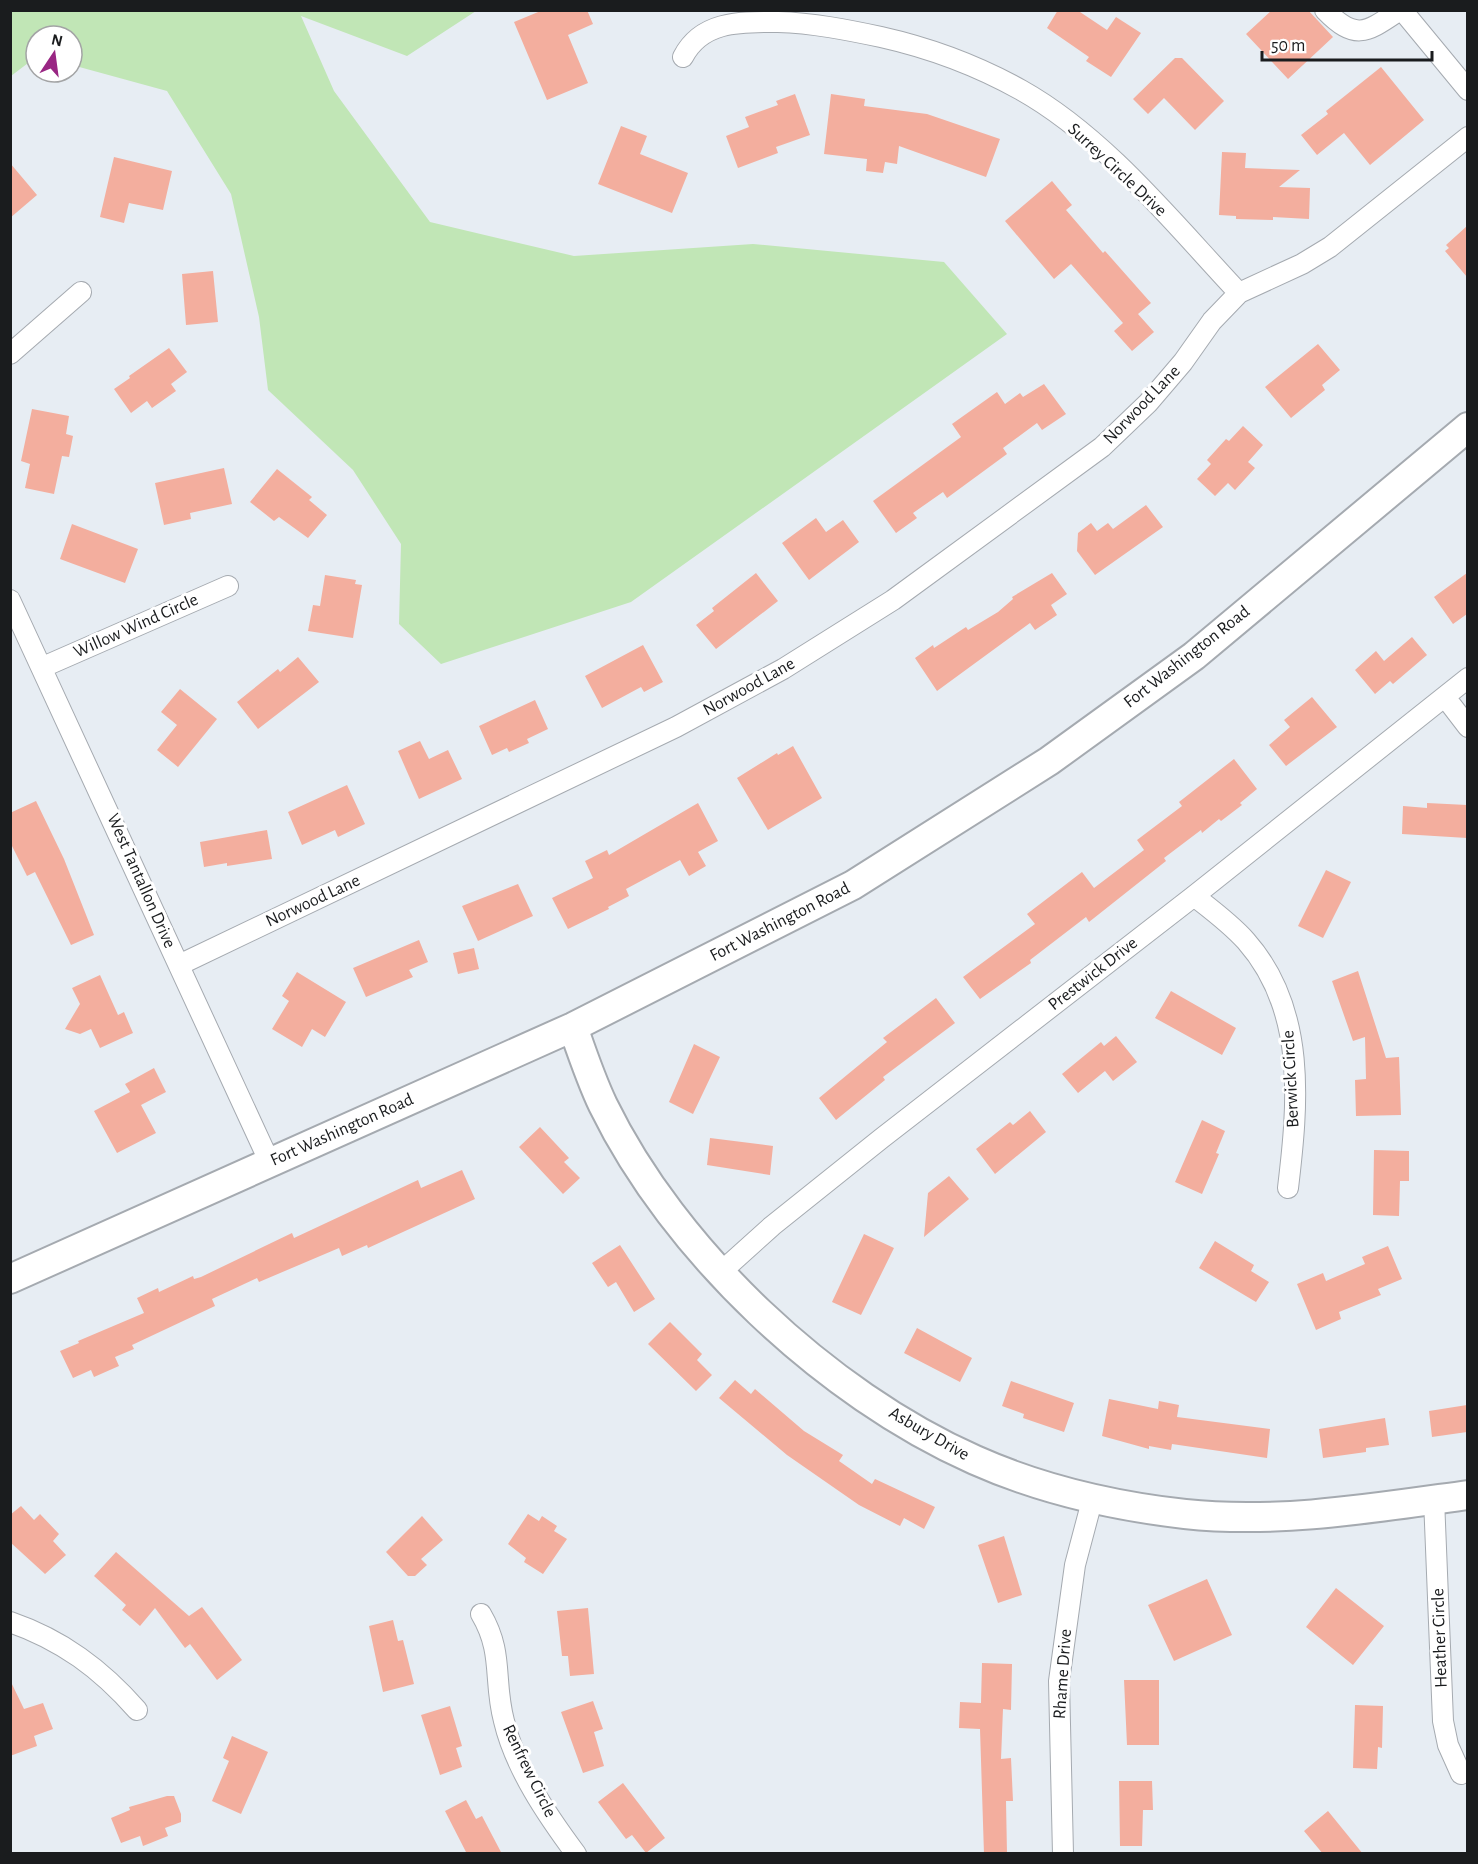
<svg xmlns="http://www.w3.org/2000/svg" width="1478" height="1864" font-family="'Alegreya Sans',sans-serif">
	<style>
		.green { fill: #c1e6b6 }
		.building { fill: #f3ae9e }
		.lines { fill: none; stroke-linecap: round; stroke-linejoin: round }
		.street-casing { stroke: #a5aab0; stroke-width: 22 }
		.secondary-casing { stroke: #a5aab0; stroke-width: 32 }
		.street { stroke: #fff; stroke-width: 20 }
		.secondary { stroke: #fff; stroke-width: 28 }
		.labels { text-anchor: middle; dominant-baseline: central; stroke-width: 6; stroke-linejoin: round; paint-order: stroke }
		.street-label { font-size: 18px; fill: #1a1c1e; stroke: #fff }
	</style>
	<rect width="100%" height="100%" fill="#e7edf3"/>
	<path class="green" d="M11,10l465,1 -69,45 -106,-40 33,75 96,131 144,34 179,-12 191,18 63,72 -376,268 -190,62 -42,-40 2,-80 -48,-74 -85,-80 -9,-73 -28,-123 -64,-103 -95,-26v-29h-36v21l-25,19z"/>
	<path class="building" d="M543,10h44l6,14 -25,11 20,48 -41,17 -33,-78z
		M1058,10h19l30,20 9,-13 25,16 -30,44 -25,-16 3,-4 -42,-29z
		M1272,10h36l25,27 -45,42 -42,-45z
		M1175,58h7l42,43 -29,29 -31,-32 -16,16 -15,-15z
		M1381,67l43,53 -54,45 -26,-32 -27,22 -16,-20 27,-21 -2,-3z
		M795,94l15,41 -34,12 2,6 -40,15 -12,-32 23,-9 -4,-10 33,-12 -2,-4z
		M831,94l34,5 -1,7 63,8 73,25 -14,38 -87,-31 -2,18 -12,-2 -2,11 -17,-2 1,-12 -43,-5z
		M621,126l26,10 -7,18 48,19 -16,40 -74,-29z
		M1222,152l24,1 -1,15 55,2 -21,17 31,1 -1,31 -36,-2v3l-37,-1v-3l-17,-1z
		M114,157l58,14 -9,39 -34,-7 -5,20 -24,-6z
		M10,163l27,32 -27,23z
		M1052,181l20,24 -6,5 37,43 2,-2 46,52 -13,11 16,18 -22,19 -18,-20 9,-8 -52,-59 -17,15 -49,-58z
		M1467,226v51l-22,-26 4,-3 -3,-3z
		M213,271l5,51 -32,3 -4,-51z
		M1318,344l22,26 -18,15 3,5 -34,28 -26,-31z
		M169,348l18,24 -16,12 5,7 -24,17 -5,-7 -16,12 -17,-24 16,-11 -1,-2z
		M1044,384l22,30 -24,16 -5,-7 -34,25 4,6 -60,44 -4,-6 -30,21 4,5 -21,15 -23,-32 88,-64 -9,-13 45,-32 8,12 15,-11 3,4z
		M32,409l37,7 -3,18 7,2 -4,21 -7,-1 -8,38 -29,-6 5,-24 -9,-3z
		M1243,426l20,19 -15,17 7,6 -20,22 -7,-7 -13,13 -18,-17 14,-15 -4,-4 19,-21 3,2z
		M224,468l8,36 -42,9 1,6 -27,6 -9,-42z
		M277,469l35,28 -3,3 18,15 -19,23 -29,-21 -5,4 -24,-19z
		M1146,505l17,22 -68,48 -18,-24 1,-18 13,-10 6,8 11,-8 5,6z
		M816,518l10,14 17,-12 16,22 -50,38 -27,-37z
		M72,524l66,25 -13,34 -65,-24z
		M756,573l22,28 -62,48 -20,-24 18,-14 -2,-3z
		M1052,573l15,21 -16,11 6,10 -22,15 -5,-7 -93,68 -22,-33 18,-13 1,3 32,-21 2,3 30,-18 15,-13 -1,-2z
		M1467,573v41l-14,10 -19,-27z
		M325,575l31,5 -1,4 7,1 -9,53 -45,-7 5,-26 7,1z
		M1412,637l15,18 -34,29 -3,-3 -15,13 -20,-24 21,-19 8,10z
		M643,645l20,37 -19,10 -3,-5 -39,21 -17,-32z
		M298,657l21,25 -61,47 -21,-27 41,-33 2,3z
		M180,689l37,30 -39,48 -21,-17 20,-25 -16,-13z
		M1312,697l25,30 -51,39 -17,-21 21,-18 -6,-7z
		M535,700l13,29 -21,10 2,4 -20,9 -2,-4 -15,7 -13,-29z
		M420,741l9,18 19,-9 14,29 -43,20 -21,-48z
		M793,746l29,52 -54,32 -31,-52 40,-25 1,2z
		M1234,759l23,30 -17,14 2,2 -21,16 -2,-2 -17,14 -1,-3 -37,28 2,3 -77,61 -3,-5 -56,43 1,3 -51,36 -17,-22 72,-53 -8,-10 55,-42 12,16 50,-38 -7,-10 45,-34 -3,-4z
		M347,785l18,39 -27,13 -3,-7 -33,15 -14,-33z
		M36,801l28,58 30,76 -23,10 -36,-73 -8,4 -17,-34v-29z
		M698,803l20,38 -20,11 8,14 -17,10 -9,-16 -54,29 3,7 -21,11 1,2 -41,20 -16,-31 41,-20 -8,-17 22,-11 2,5z
		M1427,803l40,2v33l-65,-4 1,-28 24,2z
		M267,830l5,29 -45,7v-3l-23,4 -4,-25z
		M1326,870l25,12 -28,56 -25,-12z
		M518,884l15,32 -55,25 -16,-35z
		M419,940l9,22 -19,8 4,7 -47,20 -13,-29z
		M474,948l5,21 -21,5 -5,-21z
		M1358,971l28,87 13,-1 2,58 -45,1 -1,-36 11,-1 -1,-42 -12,4 -21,-60z
		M297,972l49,30 -21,35 -13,-8 -10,18 -30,-18 17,-28 -7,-5z
		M100,975l18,40 6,-3 9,21 -33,15 -9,-19 -11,5 -15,-5 15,-25 -8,-16z
		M1171,991l65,37 -14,27 -67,-37z
		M936,998l19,25 -72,54 2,3 -49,40 -17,-22 68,-56 -4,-4z
		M1116,1036l21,26 -24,19 -8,-10 -27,22 -16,-19 39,-32 3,4z
		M694,1044l26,13 -27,57 -24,-12z
		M154,1068l12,24 -25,13 15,28 -39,20 -23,-42 36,-19 -5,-8z
		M1030,1111l16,21 -51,42 -19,-25 34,-27 3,3z
		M1202,1120l23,11 -9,22 3,1 -17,40 -27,-12z
		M540,1127l29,31 -5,4 16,16 -17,16 -44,-47z
		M710,1138l63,8 -3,29 -63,-10z
		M1374,1150l35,1v30h-9l-1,35 -26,-1z
		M462,1170l13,29 -107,49 -1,-3 -25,11 -3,-8 -80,34 -2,-4 -45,21 3,7 -83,39 2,4 -19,8 4,9 -25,11 -3,-7 -18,8 -13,-27 19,-8 -1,-2 66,-28 -7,-15 21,-10 1,4 34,-16 1,3 7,-2 91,-44 2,5 124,-58 3,8z
		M949,1176l20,23 -45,38 4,-44z
		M864,1234l30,14 -33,67 -29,-13z
		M1215,1241l39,24 -3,6 18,11 -13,20 -57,-34z
		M620,1245l35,54 -21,13 -18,-30 -8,5 -16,-24z
		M1388,1246l14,33 -24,10 3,6 -42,17 2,7 -25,11 -19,-46 26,-11 3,8 39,-17 -3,-7z
		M670,1322l32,32 -5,6 15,15 -16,16 -48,-47z
		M917,1328l55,30 -12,24 -56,-29z
		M735,1380l16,14 4,-5 49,42 39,24 -4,6 33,23 3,-5 60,28 -11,22 -20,-11 -4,8 -41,-21 -72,-50 -68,-57z
		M1011,1381l63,22 -10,29 -41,-14 1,-4 -22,-8z
		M1109,1399l49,10 1,-8 20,4 -2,12 93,12 -3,29 -95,-14 -1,6 -22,-4v3l-47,-13z
		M1467,1405v27l-35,5 -3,-26z
		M1385,1418l4,27 -23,3v4l-43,6 -4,-29z
		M21,1506l13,14 6,-6 19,20 -6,7 13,14 -21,19 -35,-32v-27z
		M528,1514l11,7 3,-5 15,10 -3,5 13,8 -24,35 -19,-12 2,-4 -18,-14z
		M422,1516l21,24 -22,19 6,6 -12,11h-7l-22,-24z
		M1004,1536l18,59 -24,8 -20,-58z
		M116,1552l73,64 13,-9 40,53 -25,20 -27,-36 -5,4 -30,-40 -15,18 -18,-16 4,-5 -32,-29z
		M1207,1579l25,56 -58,26 -26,-56z
		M1336,1588l48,38 -31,39 -47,-38z
		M588,1608l6,66 -24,2 -2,-20h-6l-5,-45z
		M393,1620l5,21 5,-1 11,44 -31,8 -14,-66z
		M982,1663l30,1 -1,46 -8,-1 -2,50 10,-1 2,43h-7l1,53h-23l-4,-125 -21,-1 1,-26 21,1z
		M10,1680l14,29 19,-6 10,26 -19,7 3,10 -27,10z
		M1124,1680h35v65h-32z
		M593,1701l10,28 -9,3 10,34 -21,7 -22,-61z
		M1355,1705l28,1 -1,42 -4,-1 -1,22 -24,-1z
		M450,1706l12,40 -6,2 6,19 -22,8 -19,-60z
		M232,1736l36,16 -27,62 -29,-13 17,-40 -6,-3z
		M1119,1781h33l1,29h-10l-1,36h-22z
		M623,1783l42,55 -19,15 -14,-18 -6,4 -28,-37z
		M167,1796h7l7,18v8l-16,6 3,8 -25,10 -3,-10 -19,7 -10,-25 19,-8 -1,-3z
		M466,1800l10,19 6,-3 20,38h-35l-22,-43z
		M1328,1811l35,43h-40l-19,-23z"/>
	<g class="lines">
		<defs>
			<path id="street" d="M1325,10c31,32 42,22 75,0
				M1402,10l66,80
				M683,57c19,-37 59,-35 95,-35 35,1 70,8 103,15 49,11 97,29 140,53 84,47 153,134 218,203
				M10,354l71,-62
				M10,600l260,563
				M43,667l185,-81
				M1445,697l23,30
				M1194,896c18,14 37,28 52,45 61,69 52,163 42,247
				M179,965l497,-238 107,-58 110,-69 209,-153 46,-44 35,-41 29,-41 27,-28 63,-29 28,-17 138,-110
				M721,1272l51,-46 110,-88 312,-242 274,-218
				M1434,1499l9,222 5,24 13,29
				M481,1614c23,39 12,66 23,107 11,47 43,94 72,133
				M10,1622c52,18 91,47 127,88
				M1063,1854l-4,-173 16,-116 18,-68"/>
			<path id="secondary" d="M573,1027c9,26 18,53 30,78 71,146 223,289 372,355 65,29 139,46 210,54 94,10 189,-6 283,-19
				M10,1279l563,-252 280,-142 196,-124 145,-105 274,-229"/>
		</defs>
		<use href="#street" class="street-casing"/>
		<use href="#secondary" class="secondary-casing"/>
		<use href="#street" class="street"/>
		<use href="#secondary" class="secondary"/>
	</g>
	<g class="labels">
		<g class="street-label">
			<text transform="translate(1117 170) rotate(43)">Surrey Circle Drive</text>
			<text transform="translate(1142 405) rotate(-46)">Norwood Lane</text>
			<text transform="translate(136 626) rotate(-24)">Willow Wind Circle</text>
			<text transform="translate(1187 657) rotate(-38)">Fort Washington Road</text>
			<text transform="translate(749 687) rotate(-29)">Norwood Lane</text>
			<text transform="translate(141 881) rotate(66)">West Tantallon Drive</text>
			<text transform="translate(313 901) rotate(-25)">Norwood Lane</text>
			<text transform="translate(780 922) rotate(-27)">Fort Washington Road</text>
			<text transform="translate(1093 974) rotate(-38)">Prestwick Drive</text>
			<text transform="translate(1291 1079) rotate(-93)">Berwick Circle</text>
			<text transform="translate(342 1130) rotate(-24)">Fort Washington Road</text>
			<text transform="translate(929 1434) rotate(30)">Asbury Drive</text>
			<text transform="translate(1440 1638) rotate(-92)">Heather Circle</text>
			<text transform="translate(1063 1674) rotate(-86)">Rhame Drive</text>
			<text transform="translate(529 1771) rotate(64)">Renfrew Circle</text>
		</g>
	</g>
	<rect width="1478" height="1864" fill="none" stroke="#1a1c1e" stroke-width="24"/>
	<g transform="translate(54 54) rotate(13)"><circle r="28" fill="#ffffff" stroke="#a3a4a5" stroke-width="1.5"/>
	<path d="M0-4.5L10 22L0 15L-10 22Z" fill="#992683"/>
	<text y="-9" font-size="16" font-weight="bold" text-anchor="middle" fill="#1a1c1e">N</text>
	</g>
	<path d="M1262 51v9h170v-9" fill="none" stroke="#1a1c1e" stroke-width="3"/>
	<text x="1271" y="51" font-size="18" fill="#1a1c1e" stroke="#ffffff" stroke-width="4.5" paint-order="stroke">50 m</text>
</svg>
